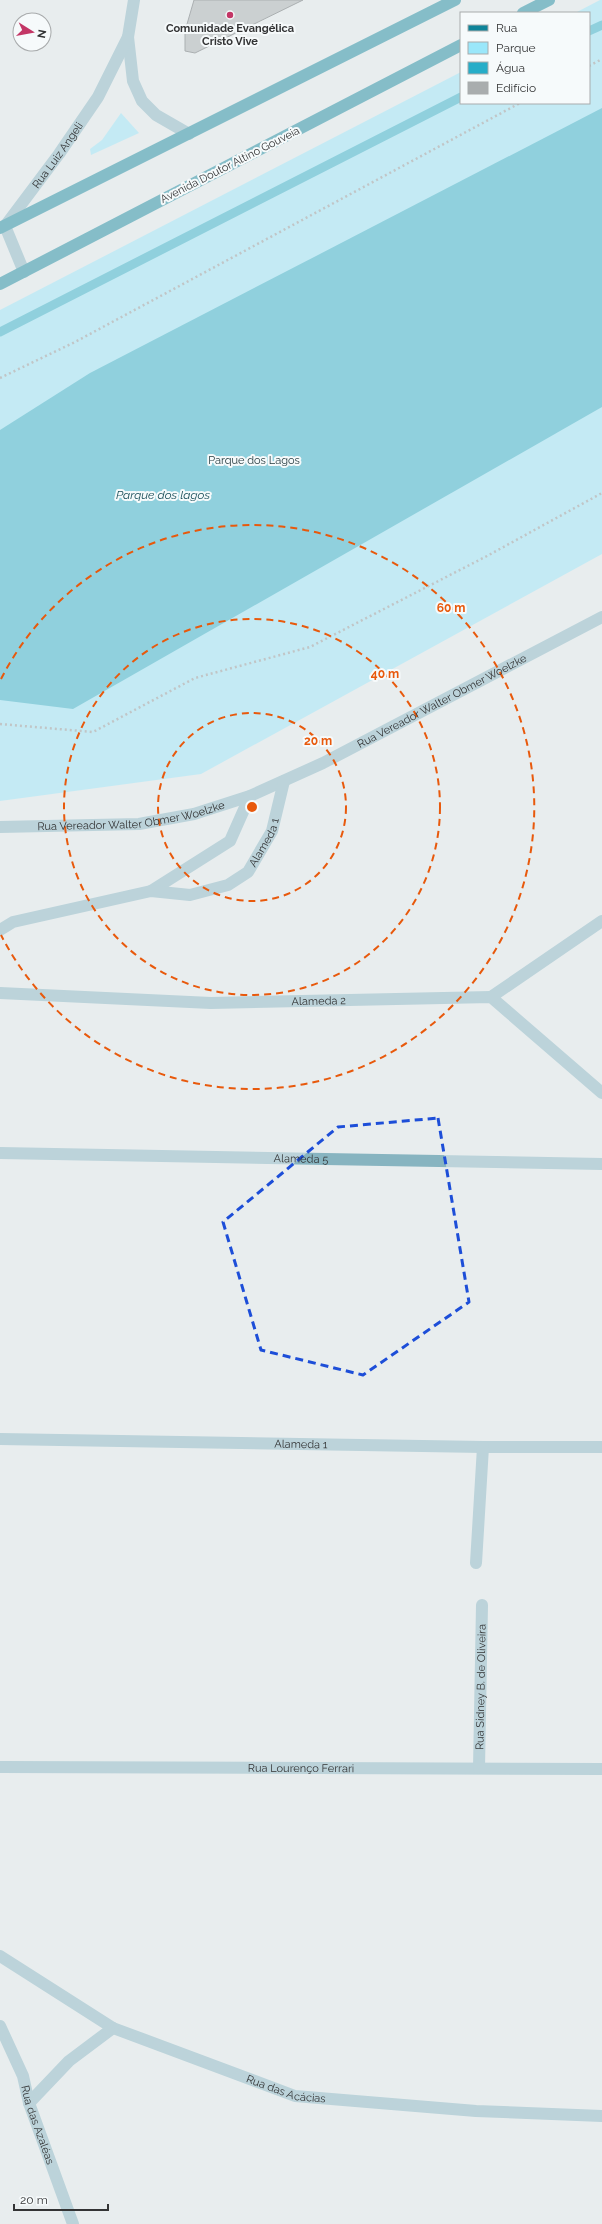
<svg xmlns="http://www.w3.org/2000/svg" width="602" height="2224" font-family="Raleway,sans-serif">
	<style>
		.green { fill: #9ae7fa }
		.water { fill: #26adc8 }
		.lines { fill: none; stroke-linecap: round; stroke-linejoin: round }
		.stream { stroke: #26adc8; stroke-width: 9 }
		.building { fill: #a9adae; stroke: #626667 }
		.path { stroke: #929596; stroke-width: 2.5; stroke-dasharray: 2 3; stroke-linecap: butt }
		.minor { stroke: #87b4c0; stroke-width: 12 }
		.major { stroke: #0e8499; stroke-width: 12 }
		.marked { fill: none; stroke: #1d4ed8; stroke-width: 3; stroke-dasharray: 8 5; stroke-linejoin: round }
		.ring { fill: none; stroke: #e8590c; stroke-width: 2; stroke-dasharray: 7 5 }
		.poi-dot { fill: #c33666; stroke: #f6fafb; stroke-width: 1.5 }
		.labels { text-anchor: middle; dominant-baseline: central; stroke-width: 4; stroke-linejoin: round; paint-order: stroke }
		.poi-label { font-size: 11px; font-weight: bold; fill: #333435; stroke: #f6fafb }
		.street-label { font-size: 11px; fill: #333435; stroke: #f6fafb }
		.park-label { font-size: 11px; fill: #1e3439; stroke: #f6fafb }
		.water-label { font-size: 12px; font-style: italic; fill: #194e59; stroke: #f6fafb }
		.centre { fill: #e8590c; stroke: #f6fafb; stroke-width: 2 }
		.ring-label { font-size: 12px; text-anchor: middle; font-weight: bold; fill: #e8590c; stroke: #f6fafb; stroke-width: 4; stroke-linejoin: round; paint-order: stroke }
	</style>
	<rect width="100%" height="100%" fill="#e8edee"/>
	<path class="green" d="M600,0h2v554l-401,220 -201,27v-491l461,-238v31h128v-90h-14z
		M121,113l18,20 -48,22 -1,-6 12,-9z"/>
	<path class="water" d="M602,108v299l-529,302 -73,-9v-270l90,-57z"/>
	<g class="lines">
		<path class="stream" d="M589,31l13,-6
			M0,332l461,-235"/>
	</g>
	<path class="building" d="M194,0h109l-108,53 -10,-2v-20z"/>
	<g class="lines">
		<path class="path" d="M589,66l13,-7
			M0,378l75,-36 445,-239
			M0,724l93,8 102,-54 115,-31 177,-91 115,-63"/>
		<g class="minor">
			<path d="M134,0l-6,37 5,44 9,20 14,14 33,19"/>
			<path id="s1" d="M24,272l-19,-46 54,-72 39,-57 30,-60"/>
			<path id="s2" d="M0,827l139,-3 55,-10 56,-18 73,-33 279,-146"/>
			<path d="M151,891l79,-50 20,-45"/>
			<path id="s3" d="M0,930l13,-8 138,-31 39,4 38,-10 20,-13 24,-41 12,-50"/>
			<path id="s4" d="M0,993l211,10 280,-6 111,96"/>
			<path d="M491,997l111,-76"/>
			<path id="s5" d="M0,1153l602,11"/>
			<path id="s6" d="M0,1439l483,8h119"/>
			<path d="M476,1563l7,-116"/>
			<path id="s7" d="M0,1767l602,2"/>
			<path id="s8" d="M479,1768l3,-163"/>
			<path id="s9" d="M0,1956l113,72 182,68 181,15 126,5"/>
			<path id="s10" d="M0,2026l23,50 6,27 44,121"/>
			<path d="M29,2103l40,-42 44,-33"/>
		</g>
		<path class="major" d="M523,13l26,-13
			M0,228l455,-228
			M0,284l461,-239"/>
	</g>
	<path d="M0 0H602V2224H0ZM438,1118l31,184 -106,73 -102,-25 -38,-128 115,-95z" fill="#e8edee" fill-opacity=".55" fill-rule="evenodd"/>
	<path class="marked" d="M438,1118l31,184 -106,73 -102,-25 -38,-128 115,-95z"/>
	<g class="ring">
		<circle cx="252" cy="807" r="94"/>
		<circle cx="252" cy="807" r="188"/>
		<path d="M1 679A282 282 0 1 1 1 935"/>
	</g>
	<circle class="poi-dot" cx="230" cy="15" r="4"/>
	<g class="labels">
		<g class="poi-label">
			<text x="230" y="28">Comunidade Evangélica<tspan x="230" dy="13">Cristo Vive</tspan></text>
		</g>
		<g class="street-label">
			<text stroke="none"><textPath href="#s1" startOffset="138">Rua Luiz Angeli</textPath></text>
			<text transform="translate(230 165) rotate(-27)">Avenida Doutor Altino Gouveia</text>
			<text stroke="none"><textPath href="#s2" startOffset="468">Rua Vereador Walter Obmer Woelzke</textPath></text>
			<text stroke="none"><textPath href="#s2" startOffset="132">Rua Vereador Walter Obmer Woelzke</textPath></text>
			<text stroke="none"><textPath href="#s3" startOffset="293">Alameda 1</textPath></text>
			<text stroke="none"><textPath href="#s4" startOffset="319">Alameda 2</textPath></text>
			<text stroke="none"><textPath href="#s5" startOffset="301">Alameda 5</textPath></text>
			<text stroke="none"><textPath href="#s6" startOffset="301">Alameda 1</textPath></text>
			<text stroke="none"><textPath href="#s8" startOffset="81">Rua Sidney B. de Oliveira</textPath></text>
			<text stroke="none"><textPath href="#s7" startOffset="301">Rua Lourenço Ferrari</textPath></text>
			<text stroke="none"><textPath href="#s9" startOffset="318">Rua das Acácias</textPath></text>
			<text stroke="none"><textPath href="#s10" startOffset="106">Rua das Azaléas</textPath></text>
		</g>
		<g class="park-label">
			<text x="254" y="460">Parque dos Lagos</text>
		</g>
		<g class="water-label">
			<text x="163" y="495">Parque dos lagos</text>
		</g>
	</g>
	<circle cx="252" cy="807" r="6" class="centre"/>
	<g class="ring-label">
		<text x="451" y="612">60 m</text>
		<text x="385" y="678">40 m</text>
		<text x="318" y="745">20 m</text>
	</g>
	<rect x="460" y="12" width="130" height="92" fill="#f6fafb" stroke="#a8abac"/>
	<rect x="468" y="25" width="20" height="6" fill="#0e8499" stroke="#a8abac"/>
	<text x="496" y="32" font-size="12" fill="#333435">Rua</text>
	<rect x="468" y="42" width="20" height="12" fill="#9ae7fa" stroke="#a8abac"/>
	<text x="496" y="52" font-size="12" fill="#333435">Parque</text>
	<rect x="468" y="62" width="20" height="12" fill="#26adc8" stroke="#a8abac"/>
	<text x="496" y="72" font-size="12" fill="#333435">Água</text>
	<rect x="468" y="82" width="20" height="12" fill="#a9adae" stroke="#a8abac"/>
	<text x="496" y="92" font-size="12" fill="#333435">Edifício</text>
	<g transform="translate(32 32) rotate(101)"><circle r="19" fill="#f6fafb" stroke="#a8abac"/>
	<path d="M0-3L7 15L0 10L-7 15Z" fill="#c33666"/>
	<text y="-6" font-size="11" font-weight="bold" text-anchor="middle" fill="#333435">N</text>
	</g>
	<path d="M14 2204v6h94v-6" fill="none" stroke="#333435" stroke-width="2"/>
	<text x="20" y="2204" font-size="12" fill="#333435" stroke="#f6fafb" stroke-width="3" paint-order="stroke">20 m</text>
</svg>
